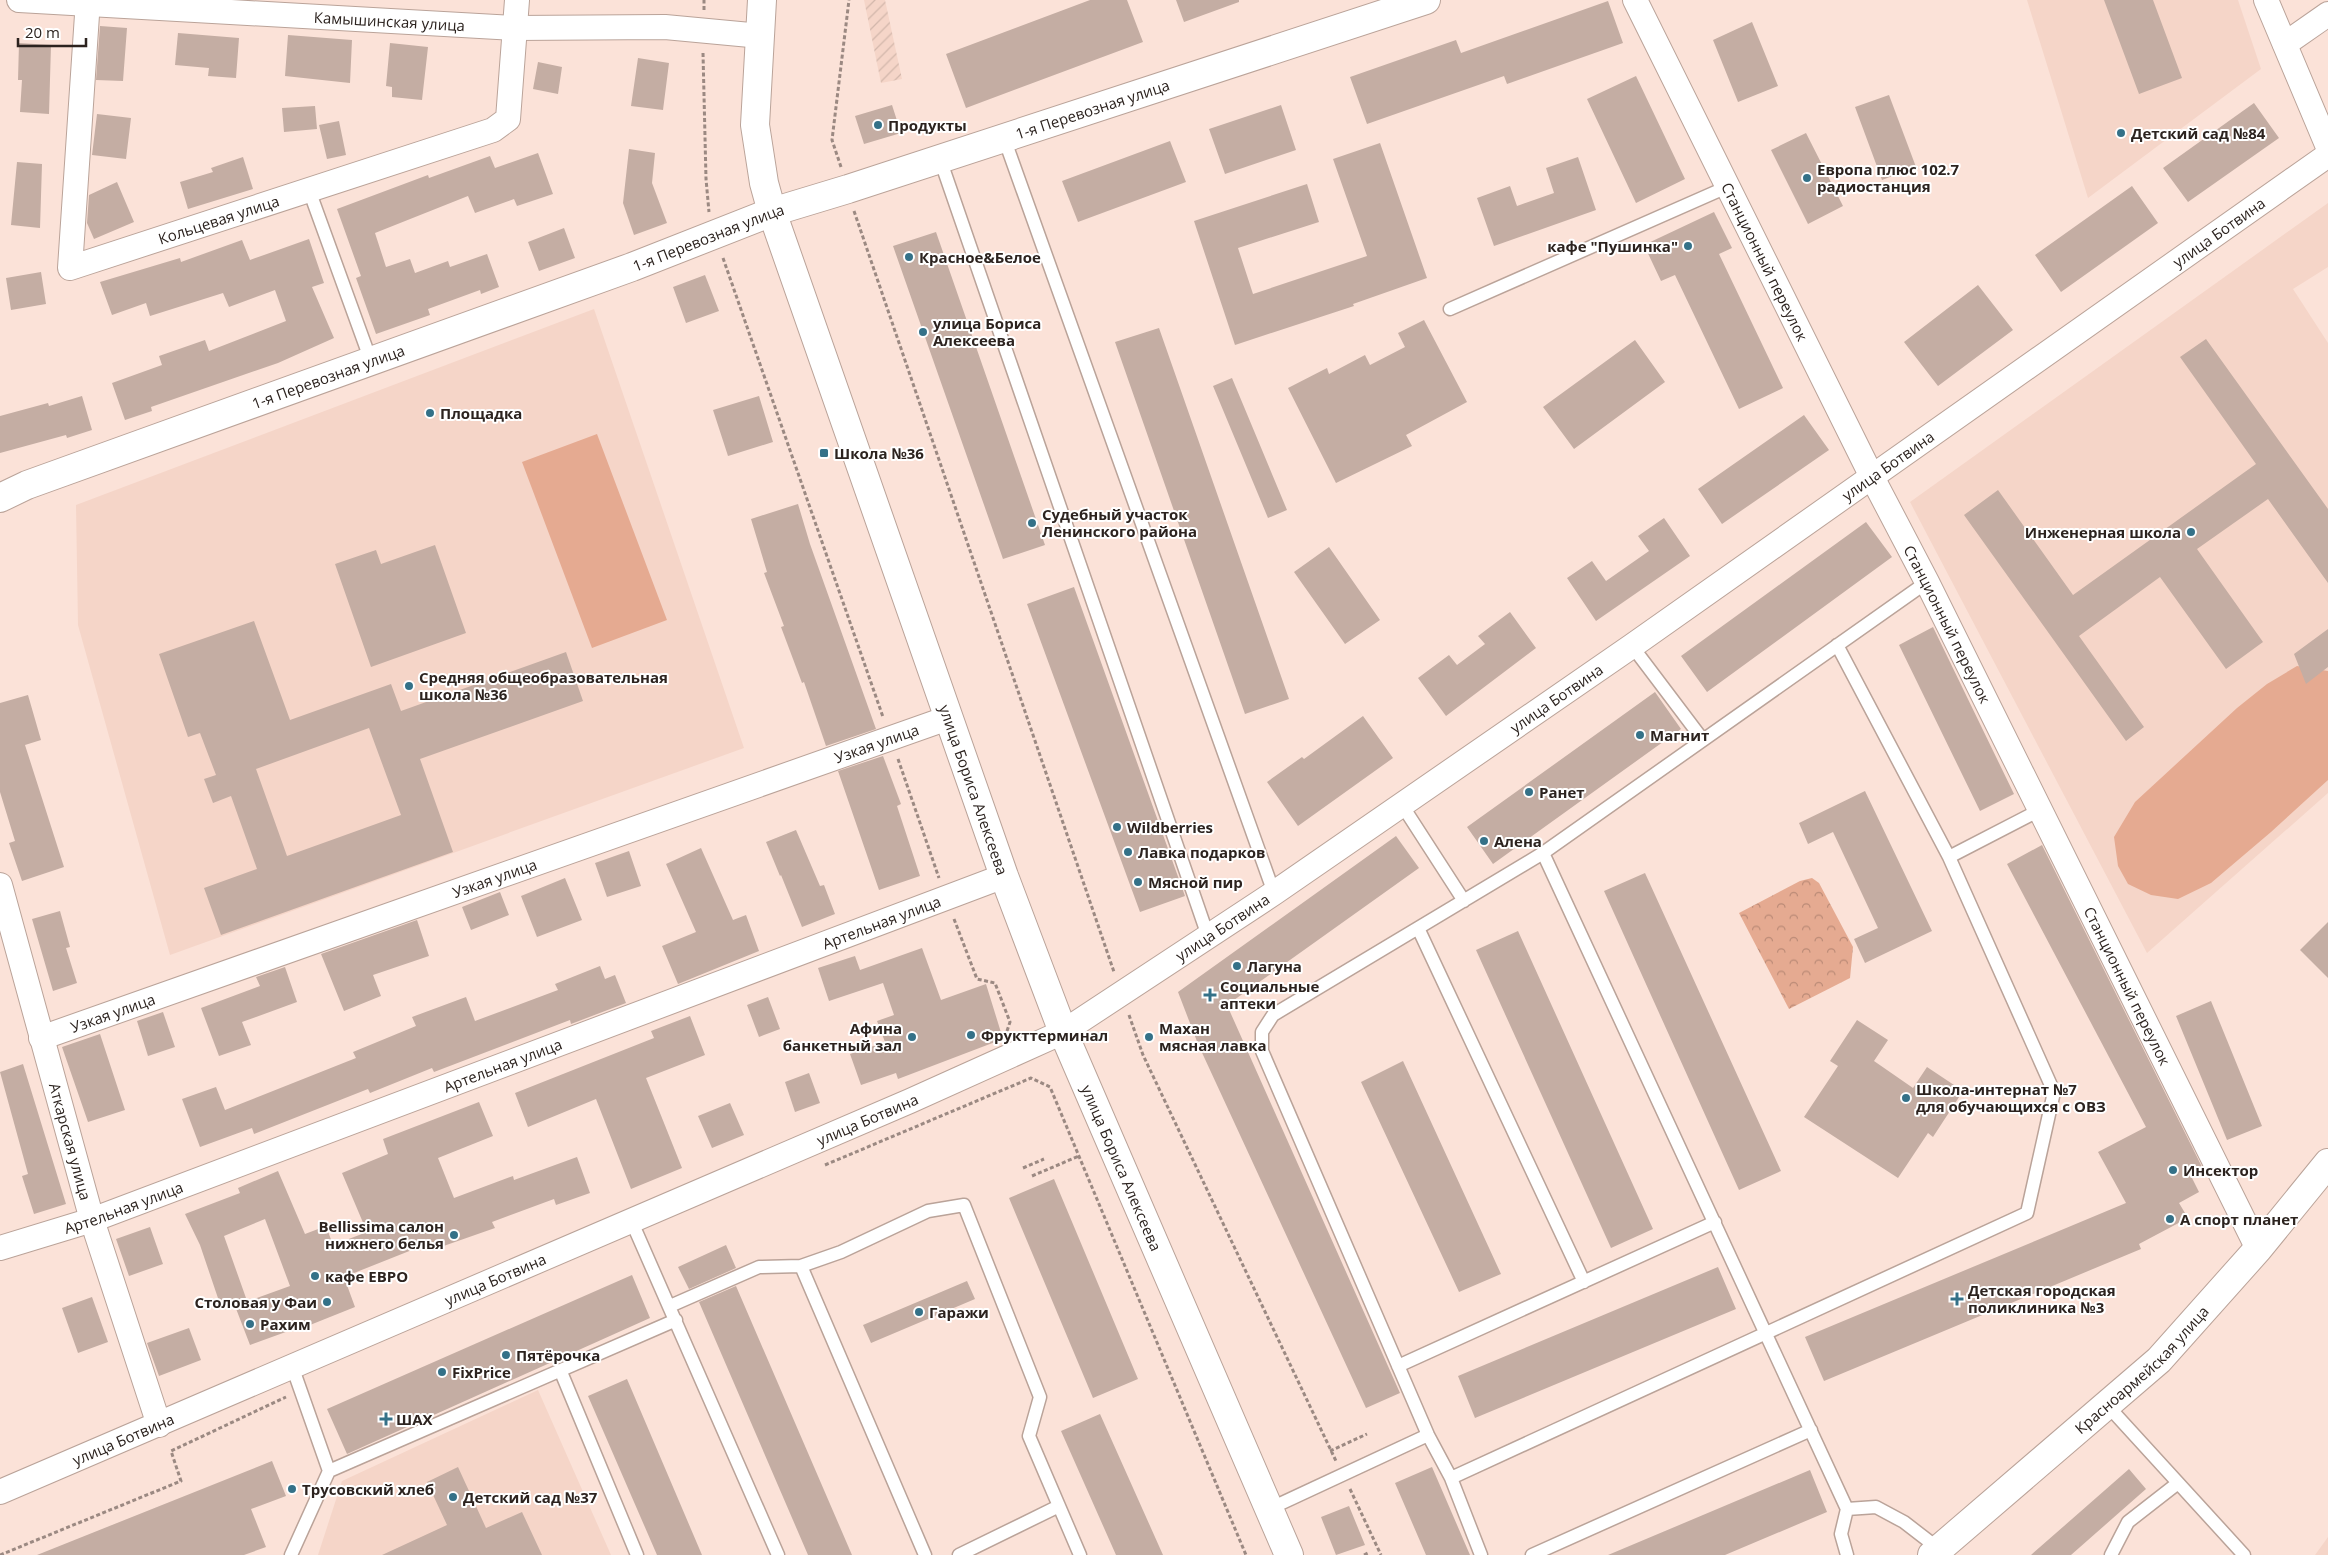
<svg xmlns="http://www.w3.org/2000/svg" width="2328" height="1555" font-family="'Open Sans',sans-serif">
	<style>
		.built { fill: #f5d5c8 }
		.industrial { fill: url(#industrial-furrows) }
		.forest { fill: url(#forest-crowns) }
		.pitch { fill: #e5aa91 }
		.building { fill: #c4ada3; fill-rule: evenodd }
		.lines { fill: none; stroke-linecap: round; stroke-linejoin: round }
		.service-casing { stroke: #baa399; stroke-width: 15 }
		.minor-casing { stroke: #baa399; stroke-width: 26 }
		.tertiary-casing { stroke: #baa399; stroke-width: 30 }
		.secondary-casing { stroke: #baa399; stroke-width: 30 }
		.path { stroke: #9b8982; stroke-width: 3; stroke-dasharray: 4 2.5; stroke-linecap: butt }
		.service { stroke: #fff; stroke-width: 12 }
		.minor { stroke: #fff; stroke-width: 24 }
		.tertiary { stroke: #fff; stroke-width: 28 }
		.secondary { stroke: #fff; stroke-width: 28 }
		.poi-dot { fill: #347188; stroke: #fff; stroke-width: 2 }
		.labels { text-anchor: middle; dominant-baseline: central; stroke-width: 4; stroke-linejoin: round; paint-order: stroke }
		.street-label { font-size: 15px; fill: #2c231f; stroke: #fff }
		.poi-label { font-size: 15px; font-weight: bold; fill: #2c231f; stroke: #fff; text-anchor: start }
	</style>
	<defs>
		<pattern id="industrial-furrows" width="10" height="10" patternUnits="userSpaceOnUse" patternTransform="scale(1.25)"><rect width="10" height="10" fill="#f5d5c8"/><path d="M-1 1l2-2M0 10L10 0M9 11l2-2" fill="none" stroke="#d2b7ab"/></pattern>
		<pattern id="forest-crowns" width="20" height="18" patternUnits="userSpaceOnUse" patternTransform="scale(1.25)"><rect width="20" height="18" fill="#e5aa91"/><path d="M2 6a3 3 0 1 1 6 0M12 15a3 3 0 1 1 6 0" fill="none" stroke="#ba8a76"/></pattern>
	</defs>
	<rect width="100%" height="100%" fill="#fbe2d8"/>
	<path class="built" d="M2027,0h211l23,69 -173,129z
		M2328,203v64l-35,22 35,54v450l-181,160 -237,-451z
		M594,309l150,439 -574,207 -92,-330 -2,-120z
		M538,1390l73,165h-293l24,-74z
		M2328,1537v18h-13z"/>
	<path class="industrial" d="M864,0h21l17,79 -21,4z"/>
	<path class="forest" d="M1812,878l7,5 34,64 -3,31 -61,31 -50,-96 61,-32z"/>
	<path class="pitch" d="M597,434l70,186 -75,28 -70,-186z
		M2297,666l31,5v109l-57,52 -60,51 -33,16 -27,-4 -23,-11 -10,-18 -4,-29 21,-35 102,-94 30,-24z"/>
	<path class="building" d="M1090,0h37l16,42 -177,66 -20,-54z
		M1176,0h63v2l-55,20z
		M2104,0h49l29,78 -43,16z
		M1608,1l15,42 -116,41 -3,-8 -137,48 -17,-47 106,-37 5,13z
		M1752,22l26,64 -40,16 -25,-62z
		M100,26l27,2 -4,53 -27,-1z
		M178,33l61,5 -3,40 -28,-2 1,-8 -34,-3z
		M288,35l64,5 -2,43 -65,-7z
		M19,43l32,2 -2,69 -29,-2 2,-32h-4z
		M390,43l38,4 -6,53 -30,-3v-10l-6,-1z
		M638,58l31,5 -6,47 -32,-4z
		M538,62l24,5 -4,27 -25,-5z
		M1636,76l49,103 -49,24 -49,-104z
		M1889,95l27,72 -34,13 -27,-73z
		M2254,103l25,35 -91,64 -25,-34z
		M892,105l9,28 -37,11 -9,-28z
		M1281,105l15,45 -71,24 -16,-45z
		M315,106l2,23 -33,3 -2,-24z
		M97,114l34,4 -5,41 -34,-4z
		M339,121l7,34 -19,4 -8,-34z
		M1806,133l37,73 -35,18 -37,-74z
		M1170,141l16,41 -108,40 -16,-41z
		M1380,143l47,135 -74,26 1,2 -119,39 -41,-124 113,-37 12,38 -81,26 15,46 114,-38 -34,-97z
		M629,149l26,4 -3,30 15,40 -33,12 -11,-32z
		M538,153l15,41 -36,12 -3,-7 -39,14 -7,-17 -93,37 11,34 24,-8 5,14 33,-12 2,6 37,-13 12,33 -18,7 -1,-4 -52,19 2,6 -54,19 -20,-56 5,-2 -24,-67 91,-34 1,3 61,-22 5,12z
		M243,157l10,32 -65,20 -8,-27 33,-10 -2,-4z
		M1578,157l18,53 -102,36 -17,-48 33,-12 7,20 37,-13 -8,-25z
		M17,162l25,2 -2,64 -29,-3z
		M117,182l17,40 -40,17 -7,-16 2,-28z
		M2132,186l26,37 -97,69 -26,-37z
		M1714,212l18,36 -13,6 64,134 -44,21 -64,-134 -14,6 -17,-36z
		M564,228l11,30 -36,13 -11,-29z
		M936,232l109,313 -42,14 -110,-313z
		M309,239l15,44 -12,4 22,51 -56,25 -127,44 1,4 -27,9 -13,-37 50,-18 -3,-9 46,-16 4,11 77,-30 -11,-31 -46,17 -6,-14 -73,23 -4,-13 -34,12 -12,-33 80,-24 1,4 61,-22 8,20z
		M41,272l5,32 -35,6 -5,-32z
		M705,275l14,36 -33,12 -13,-36z
		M1978,285l35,45 -75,56 -34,-44z
		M1424,320l43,82 -61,33 6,11 -76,37 -48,-95 39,-20 2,6 36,-19 5,10 35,-18 -7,-14z
		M1159,328l130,371 -44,15 -130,-372z
		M2206,339l122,170v74l-60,-84 -71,50 66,93 -37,27 -66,-92 -81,59 65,91 -18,14 -162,-226 34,-25 75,105 183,-131 -76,-107z
		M1635,340l30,42 -91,67 -31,-42z
		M1232,378l55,132 -19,8 -55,-132z
		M82,396l10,34 -25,8 -1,-3 -66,18v-37l48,-13 1,3z
		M759,396l14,46 -45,14 -15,-46z
		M1804,415l25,35 -107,74 -24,-35z
		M798,504l12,40 66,185 -50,17 -22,-64 -2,1 -21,-56 3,-1 -20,-53 3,-1 -16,-53z
		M1664,518l26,38 -94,65 -29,-43 25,-17 14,20 43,-30 -11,-15z
		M1866,522l26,35 -185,135 -26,-36z
		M435,545l31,88 -95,34 -36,-103 41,-14 5,14z
		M1329,547l51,73 -35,24 -51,-72z
		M1074,587l111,309 -45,16 -113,-308z
		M1510,612l26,36 -90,68 -28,-38 31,-23 8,10 28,-21 -7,-8z
		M254,621l36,99 101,-36 10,27 165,-59 17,49 -163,58 33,93 -232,83 -17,-47 53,-19 -26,-73 -18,7 -9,-24 12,-4 -16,-42 -12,4 -29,-83zM369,728l32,87 -114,41 -31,-87z
		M1933,627l81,167 -34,17 -81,-166z
		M2328,629v38l-22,17 -12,-30z
		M1655,692l26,37 -188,135 -26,-37z
		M28,695l13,45 -16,5 39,122 -42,14 -13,-38 6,-2 -15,-49v-89z
		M1363,716l30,42 -95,68 -31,-44 35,-25 2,2z
		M883,756l18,48 -4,2 23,70 -41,14 -41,-119z
		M1865,791l67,140 -67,32 -11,-24 24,-11 -45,-96 -25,12 -9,-21z
		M796,830l24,56 4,-1 11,29 -33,13 -21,-52 -1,1 -14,-34z
		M1396,836l23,32 -192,137 173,388 -34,15 -168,-364 -20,-52z
		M2042,845l161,324 -12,7 8,16 -20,11 9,15 -49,26 2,5 -317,132 -19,-44 321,-134 -28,-51 48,-25 -139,-263z
		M701,848l32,72 13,-5 13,36 -81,33 -16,-38 34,-14 -30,-68z
		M629,851l12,35 -34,11 -12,-34z
		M1645,873l136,298 -42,19 -135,-299z
		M565,878l17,42 -45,17 -16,-41z
		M500,892l9,23 -38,15 -9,-23z
		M60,911l10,36 -4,1 11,35 -24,8 -21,-72z
		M417,920l12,36 -56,19 8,21 -37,15 -23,-57z
		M2328,922v56l-28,-28z
		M1518,931l135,298 -42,19 -135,-298z
		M922,948l19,52 45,-16 17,55 -105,40 -2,-6 -35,12 -11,-31 35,-12 -8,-21 17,-6 -11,-32 -54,18 -11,-33 37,-12 5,14z
		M600,966l5,13 10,-4 11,28 -55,21 -1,-4 -136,52 -2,-4 -62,25 -2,-4 -114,45 -2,-6 -52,19 -18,-48 34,-12 9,23 131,-52 -3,-6 63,-26 -4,-9 54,-20 9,24 83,-31 -3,-6z
		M285,967l12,35 -55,20 9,23 -32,11 -18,-48 59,-22 -4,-9z
		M768,997l12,32 -21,8 -12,-32z
		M2211,1001l51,125 -35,14 -51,-124z
		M163,1012l12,35 -27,9 -11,-35z
		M690,1016l15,39 -59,23 36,90 -51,21 -35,-90 -68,28 -13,-34 139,-55 -3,-7z
		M1857,1020l31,20 -14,21 39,27 14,-21 36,24 -30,46 -5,-4 -30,45 -94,-61 34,-51 -8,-5z
		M100,1034l25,76 -37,12 -26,-75z
		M1403,1061l98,213 -42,18 -98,-210z
		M23,1064l43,140 -32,10 -12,-38 6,-2 -28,-102z
		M809,1073l11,30 -25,9 -10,-30z
		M479,1102l14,34 -55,22 16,40 59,-22 1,4 63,-23 13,36 -34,12 -2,-6 -62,23 3,6 -60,21 -3,-7 -88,35 11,30 -50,20v-2l-55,20 -15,-39 55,-20 -25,-67 -41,17 22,62 -25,9 -21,-62 -15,-31 55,-21 -2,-5 40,-17 27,63 21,-8 7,19 34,-13 -25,-59 46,-19 -5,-15z
		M730,1103l14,32 -32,13 -14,-32z
		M1054,1179l84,200 -45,19 -84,-200z
		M150,1227l13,37 -34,12 -13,-37z
		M726,1245l10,23 -47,21 -11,-22z
		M1718,1267l18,42 -261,109 -17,-42z
		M632,1275l18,43 -303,136 -20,-45z
		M967,1281l8,18 -104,44 -8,-18z
		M736,1286l116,269h-44l-109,-253z
		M92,1297l16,45 -30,11 -16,-45z
		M189,1328l12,32 -42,16 -12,-33z
		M627,1379l75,176h-45l-69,-159z
		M1100,1414l63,141h-47l-55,-124z
		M272,1461l14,35 -35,13 15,38 -22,8h-207z
		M458,1467l28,61 36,-16 20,43h-160l65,-30 -20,-43z
		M1432,1467l38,88h-44l-31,-72z
		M2129,1469l17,20 -75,66h-40z
		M1810,1470l17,42 -102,43h-117z
		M1349,1506l16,39 -29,10 -15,-38z"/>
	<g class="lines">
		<defs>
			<path id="service" d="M1004,138l270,755
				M940,159l268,777
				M309,190l62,171
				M1450,309l277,-122
				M1632,646l71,94
				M1402,805l62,96
				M1543,853l304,656 -6,25 6,21
				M1949,857l91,-47
				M1418,928l166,354
				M631,1220l147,335
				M801,1266l124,289
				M670,1306l89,-39 42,-1 40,-14 87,-41 36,-6 76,192 -11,39 51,119
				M1398,1366l317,-144
				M561,1372l76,183
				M2107,1405l137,150
				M329,1471l347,-151
				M1451,1478l576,-265 27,-121 -105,-235 -112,-212
				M1269,1509l159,-74
				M1847,1509l29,-2 28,15 35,27
				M291,1555l38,-84 -37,-105
				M959,1555l100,-49
				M1481,1555l-30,-77 -23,-43 -166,-384v-19l11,-17 270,-162 384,-271
				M1532,1555l279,-125
				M2111,1555l17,-33 50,-39"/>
			<g id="minor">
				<path id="s1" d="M19,0l495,28 151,-1 96,9"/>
				<path id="s2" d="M88,0l-18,268 423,-138 15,-11 9,-119"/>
				<path id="s3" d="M1635,0l237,477 55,105 331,667"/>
				<path d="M2266,0l62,147"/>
				<path d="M2285,44l43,-30"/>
				<path id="s4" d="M0,885l92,335 67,205"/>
				<path id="s5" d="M41,1038l907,-320"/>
				<path id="s6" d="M0,1248l92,-28 912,-344"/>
				<path id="s7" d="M0,1492l910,-391 153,-69 211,-139 358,-247 696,-491"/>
			</g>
			<g id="tertiary">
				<path id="s8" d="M1063,1032l226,523"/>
				<path id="s9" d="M1932,1555l227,-195 99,-111 70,-86"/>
			</g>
			<g id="secondary">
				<path id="s10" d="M762,0l-7,125 9,58 8,29 232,664 59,156"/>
				<path id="s11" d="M0,498l27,-13 605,-218 140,-55 76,-23 578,-189"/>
			</g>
		</defs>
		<use href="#service" class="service-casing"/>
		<use href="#minor" class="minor-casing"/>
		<use href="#tertiary" class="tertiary-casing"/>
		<use href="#secondary" class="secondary-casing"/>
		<path class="path" d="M704,10v-10
			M703,53l3,126 3,33
			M841,167l-9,-27 17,-140
			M854,211l260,761
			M723,258l160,459
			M898,759l41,119
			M954,919l23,60 18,4 15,39 -3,9
			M1129,1015l14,40 193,406
			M825,1165l206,-87 19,9 196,468
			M1023,1168l21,-9
			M1032,1176l47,-20
			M1330,1451l37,-17
			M1350,1489l31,66
			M0,1555l181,-74 -10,-30 115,-54
			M1364,1555l4,-2"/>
		<use href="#service" class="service"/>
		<use href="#minor" class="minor"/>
		<use href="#tertiary" class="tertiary"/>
		<use href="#secondary" class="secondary"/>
	</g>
	<g class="poi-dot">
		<circle cx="878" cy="125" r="5"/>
		<circle cx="2121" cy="133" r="5"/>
		<circle cx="1807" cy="178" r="5"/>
		<circle cx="1688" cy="246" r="5"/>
		<circle cx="909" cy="257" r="5"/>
		<circle cx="923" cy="332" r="5"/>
		<circle cx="430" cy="413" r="5"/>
		<rect x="819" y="448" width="10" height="10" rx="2.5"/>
		<circle cx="1032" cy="523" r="5"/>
		<circle cx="2191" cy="532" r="5"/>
		<circle cx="409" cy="686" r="5"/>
		<circle cx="1640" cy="735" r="5"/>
		<circle cx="1529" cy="792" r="5"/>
		<circle cx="1117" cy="827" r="5"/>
		<circle cx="1484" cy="841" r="5"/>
		<circle cx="1128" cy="852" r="5"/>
		<circle cx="1138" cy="882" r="5"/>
		<circle cx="1237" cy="966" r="5"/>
		<path d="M1207.5 987.5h5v5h5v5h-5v5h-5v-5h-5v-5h5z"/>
		<circle cx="971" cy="1035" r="5"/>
		<circle cx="912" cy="1037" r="5"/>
		<circle cx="1149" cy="1037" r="5"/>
		<circle cx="1906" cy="1098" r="5"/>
		<circle cx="2173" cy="1170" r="5"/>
		<circle cx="2170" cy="1219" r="5"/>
		<circle cx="454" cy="1235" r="5"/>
		<circle cx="315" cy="1276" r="5"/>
		<path d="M1954.5 1291.5h5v5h5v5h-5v5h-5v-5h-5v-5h5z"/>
		<circle cx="327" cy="1302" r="5"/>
		<circle cx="919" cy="1312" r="5"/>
		<circle cx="250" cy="1324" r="5"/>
		<circle cx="506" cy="1355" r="5"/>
		<circle cx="442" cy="1372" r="5"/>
		<path d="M383.5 1411.5h5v5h5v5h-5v5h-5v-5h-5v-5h5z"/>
		<circle cx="292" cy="1489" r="5"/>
		<circle cx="453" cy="1497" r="5"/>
	</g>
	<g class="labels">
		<g class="street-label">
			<text stroke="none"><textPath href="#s1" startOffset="371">Камышинская улица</textPath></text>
			<text stroke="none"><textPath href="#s11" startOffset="1160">1-я Перевозная улица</textPath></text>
			<text stroke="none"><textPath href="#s2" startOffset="425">Кольцевая улица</textPath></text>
			<text stroke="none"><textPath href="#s7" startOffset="2564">улица Ботвина</textPath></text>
			<text stroke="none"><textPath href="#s11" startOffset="755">1-я Перевозная улица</textPath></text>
			<text stroke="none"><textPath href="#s3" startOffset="292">Станционный переулок</textPath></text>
			<text stroke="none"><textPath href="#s11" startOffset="350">1-я Перевозная улица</textPath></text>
			<text stroke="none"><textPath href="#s7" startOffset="2159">улица Ботвина</textPath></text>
			<text stroke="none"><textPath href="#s3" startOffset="698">Станционный переулок</textPath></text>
			<text stroke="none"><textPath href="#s7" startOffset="1754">улица Ботвина</textPath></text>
			<text stroke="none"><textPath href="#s5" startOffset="886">Узкая улица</textPath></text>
			<text stroke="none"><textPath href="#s10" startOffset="826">улица Бориса Алексеева</textPath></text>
			<text stroke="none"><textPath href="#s5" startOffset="481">Узкая улица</textPath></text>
			<text stroke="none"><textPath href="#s6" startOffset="940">Артельная улица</textPath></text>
			<text stroke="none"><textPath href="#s7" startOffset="1349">улица Ботвина</textPath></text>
			<text stroke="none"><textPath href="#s3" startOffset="1102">Станционный переулок</textPath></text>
			<text stroke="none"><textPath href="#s5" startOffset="76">Узкая улица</textPath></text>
			<text stroke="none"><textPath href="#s6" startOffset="535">Артельная улица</textPath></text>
			<text stroke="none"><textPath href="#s7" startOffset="944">улица Ботвина</textPath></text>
			<text stroke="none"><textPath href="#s4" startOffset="266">Аткарская улица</textPath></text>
			<text stroke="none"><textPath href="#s8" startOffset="148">улица Бориса Алексеева</textPath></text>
			<text stroke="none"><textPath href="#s6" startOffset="130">Артельная улица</textPath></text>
			<text stroke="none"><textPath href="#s7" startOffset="539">улица Ботвина</textPath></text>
			<text stroke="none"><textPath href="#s9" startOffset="280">Красноармейская улица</textPath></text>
			<text stroke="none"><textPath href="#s7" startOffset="134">улица Ботвина</textPath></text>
		</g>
		<g class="poi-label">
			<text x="888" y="125">Продукты</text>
			<text x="2131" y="133">Детский сад №84</text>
			<text x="1817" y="169">Европа плюс 102.7<tspan x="1817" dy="17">радиостанция</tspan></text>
			<text x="1678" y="246" text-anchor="end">кафе "Пушинка"</text>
			<text x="919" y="257">Красное&amp;Белое</text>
			<text x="933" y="323">улица Бориса<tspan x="933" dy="17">Алексеева</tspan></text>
			<text x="440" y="413">Площадка</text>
			<text x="834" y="453">Школа №36</text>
			<text x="1042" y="514">Судебный участок<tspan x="1042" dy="17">Ленинского района</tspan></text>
			<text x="2181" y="532" text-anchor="end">Инженерная школа</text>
			<text x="419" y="677">Средняя общеобразовательная<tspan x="419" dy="17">школа №36</tspan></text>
			<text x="1650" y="735">Магнит</text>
			<text x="1539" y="792">Ранет</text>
			<text x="1127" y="827">Wildberries</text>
			<text x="1494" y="841">Алена</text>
			<text x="1138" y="852">Лавка подарков</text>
			<text x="1148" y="882">Мясной пир</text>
			<text x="1247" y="966">Лагуна</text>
			<text x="1220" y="986">Социальные<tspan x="1220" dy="17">аптеки</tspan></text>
			<text x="902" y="1028" text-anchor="end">Афина<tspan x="902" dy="17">банкетный зал</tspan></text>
			<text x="1159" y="1028">Махан<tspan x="1159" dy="17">мясная лавка</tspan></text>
			<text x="981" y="1035">Фрукттерминал</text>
			<text x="1916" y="1089">Школа-интернат №7<tspan x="1916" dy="17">для обучающихся с ОВЗ</tspan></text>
			<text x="2183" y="1170">Инсектор</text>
			<text x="2180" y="1219">А спорт планет</text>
			<text x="444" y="1226" text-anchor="end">Bellissima салон<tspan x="444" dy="17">нижнего белья</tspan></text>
			<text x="325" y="1276">кафе ЕВРО</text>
			<text x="1968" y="1290">Детская городская<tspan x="1968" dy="17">поликлиника №3</tspan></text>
			<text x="317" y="1302" text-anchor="end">Столовая у Фаи</text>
			<text x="929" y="1312">Гаражи</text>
			<text x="260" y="1324">Рахим</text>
			<text x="516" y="1355">Пятёрочка</text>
			<text x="452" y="1372">FixPrice</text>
			<text x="396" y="1419">ШАХ</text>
			<text x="302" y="1489">Трусовский хлеб</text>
			<text x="463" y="1497">Детский сад №37</text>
		</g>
	</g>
	<path d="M18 38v8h68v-8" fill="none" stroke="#2c231f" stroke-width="2.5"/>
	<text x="25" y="38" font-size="15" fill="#2c231f" stroke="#ffffff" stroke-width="4" paint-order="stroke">20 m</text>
</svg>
